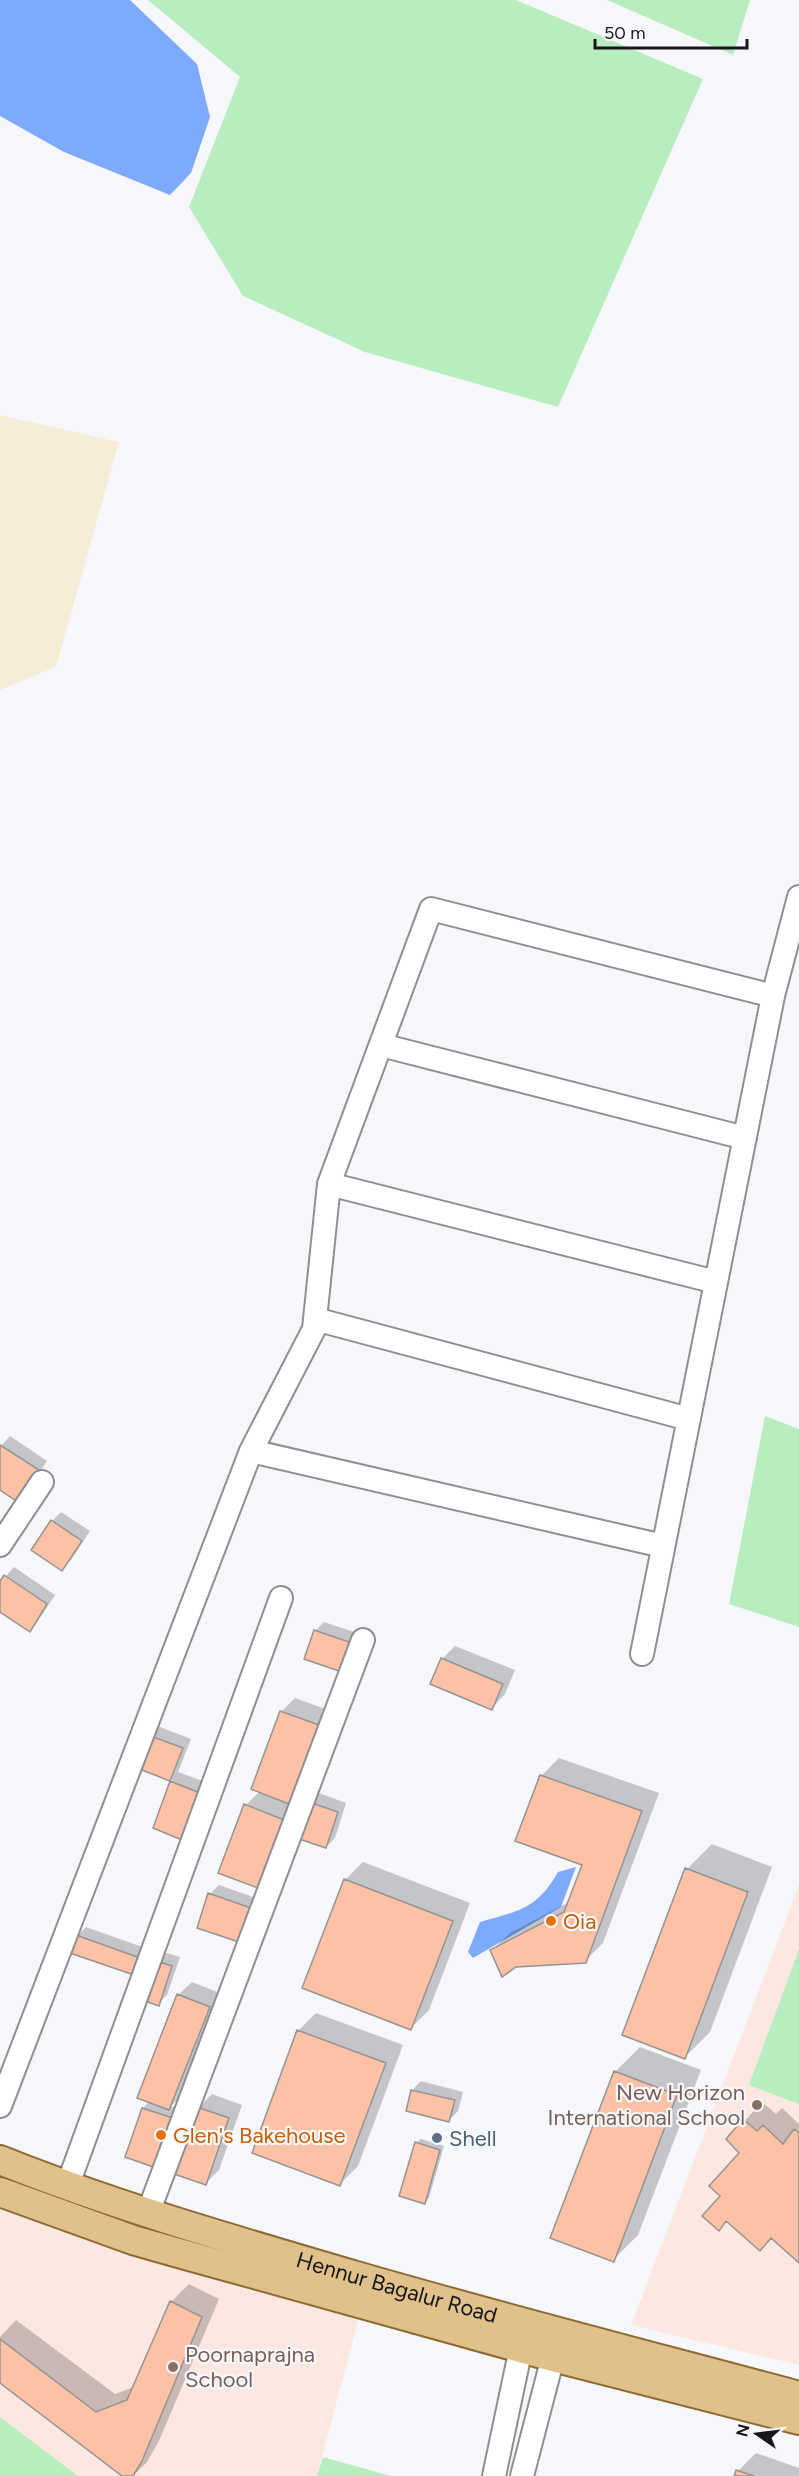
<svg xmlns="http://www.w3.org/2000/svg" width="799" height="2476" font-family="Figtree,sans-serif">
	<style>
		.industrial { fill: #f5edd7 }
		.education { fill: #fce8e1 }
		.green { fill: #b8edbf }
		.water { fill: #7eaafd }
		.shadow { fill: #0003 }
		.building { fill: #fdc1a6; stroke: #969391; stroke-width: 1.5 }
		.lines { fill: none; stroke-linecap: round; stroke-linejoin: round }
		.minor-casing { stroke: #8f8f92; stroke-width: 26 }
		.major-casing { stroke: #8d6a31; stroke-width: 32 }
		.minor { stroke: #fff; stroke-width: 22 }
		.major { stroke: #e1c18b; stroke-width: 28 }
		.food-dot { fill: #e8710a; stroke: #f6f7fa; stroke-width: 2 }
		.education-dot { fill: #8d6e63; stroke: #f6f7fa; stroke-width: 2 }
		.service-dot { fill: #5c6f8a; stroke: #f6f7fa; stroke-width: 2 }
		.labels { text-anchor: middle; dominant-baseline: central; stroke-width: 4.5; stroke-linejoin: round; paint-order: stroke }
		.food-label { font-size: 22px; fill: #c56008; stroke: #f6f7fa; text-anchor: start }
		.education-label { font-size: 22px; fill: #785e54; stroke: #f6f7fa; text-anchor: end }
		.service-label { font-size: 22px; fill: #4e5e75; stroke: #f6f7fa; text-anchor: start }
		.street-label { font-size: 22px; fill: #171719; stroke: #f6f7fa }
	</style>
	<rect width="100%" height="100%" fill="#f6f7fa"/>
	<path class="industrial" d="M0,415l119,27 -63,225 -56,23z"/>
	<path class="education" d="M799,1885v480l-168,-40z
		M0,2210l359,108 -42,158h-239l-78,-59z"/>
	<path class="green" d="M148,0h368l187,79 -145,328 -193,-55 -122,-56 -54,-89 51,-130z
		M607,0h143l-17,55z
		M765,1416l34,13v198l-70,-23z
		M799,1949v155l-50,-19z
		M0,2417l78,59h-78z
		M323,2457l68,19h-74z"/>
	<path class="water" d="M0,0h130l67,64 13,53 -19,56 -21,22 -106,-43 -64,-36z
		M576,1867l-15,40 -88,51 -5,-6 12,-30c39,-11 57,-13 78,-50z"/>
	<path class="shadow" d="M10,1436l37,25 -20,30 -27,-3v-41z
		M61,1512l29,19 -19,29 -9,9 -10,-48z
		M14,1567l41,28 -17,26 -9,9 -29,-20v-27z
		M324,1622l33,11 -9,27 -9,9 -24,-38z
		M455,1646l60,24 -10,24 -13,14 -50,-49z
		M295,1698l36,13 -29,77 -14,15 8,3 -25,67 -25,-68 14,-14 -7,-2 29,-78z
		M155,1725l36,14 -13,33 30,11 -26,55 -27,-10 17,-48 -38,-15z
		M559,1758l100,35 -56,150 -18,18 -93,-11 18,-17 59,-31 15,-38 -43,-88z
		M319,1793l27,10 -11,35 -9,9 -16,-45z
		M712,1844l60,23 -62,165 -25,25 2,-188z
		M363,1862l107,41 -41,107 -18,18 -66,-148z
		M219,1885l40,14 -11,33 -38,-38z
		M86,1927l62,22 -5,16 -66,-29z
		M163,1952l17,5 -13,38 -9,9 -16,-6z
		M192,1982l30,12 -40,101 -11,11 10,3 -16,48 -22,-49 7,-7 28,-106z
		M316,2013l87,32 -45,121 -18,18 -42,-153z
		M640,2047l61,23 -63,165 -25,25 2,-188z
		M421,2081l42,11 -5,19 -9,9 -37,-30z
		M212,2094l30,11 -23,65 -14,14 -7,-76z
		M762,2102l14,12 6,-6 17,16v137l-27,-25 -45,-16 -8,9 3,-34 19,-42 -13,-14z
		M421,2139l23,7 -15,52 -5,4 -8,-59z
		M189,2284l30,15 -60,142 -12,21 -14,14h-9l-124,-95v-44l16,-17 99,74 19,-7 37,-85z
		M756,2453l43,15v8h-63l2,-5z"/>
	<path class="building" d="M0,1445l39,25 -21,32 -18,-12z
		M51,1520l31,21 -20,30 -31,-21z
		M4,1575l43,29 -17,28 -30,-20v-31z
		M314,1630l35,12 -10,29 -35,-12z
		M441,1658l62,26 -11,26 -62,-26z
		M280,1711l39,14 -30,79 -38,-15z
		M145,1734l38,14 -13,33 -38,-15z
		M540,1775l102,36 -56,152 -70,4 -14,10 -12,-27 74,-38 18,-47 -67,-24z
		M170,1781l30,12 -18,47 -29,-12z
		M309,1802l29,10 -12,36 -30,-10z
		M244,1804l40,16 -26,68 -40,-15z
		M685,1868l63,24 -63,167 -63,-24z
		M344,1879l109,42 -42,109 -109,-42z
		M208,1893l43,15 -12,34 -42,-14z
		M76,1935l64,23 -6,17 -64,-22z
		M153,1960l19,6 -13,40 -19,-7z
		M177,1994l33,13 -41,103 -32,-12z
		M297,2030l89,33 -46,123 -88,-33z
		M614,2071l63,24 -63,167 -64,-24z
		M411,2090l44,10 -6,22 -43,-11z
		M197,2107l32,11 -23,67 -32,-11z
		M142,2108l31,10 -17,50 -31,-11z
		M743,2119l14,12 6,-6 20,19 11,-15 5,4v130l-28,-25 -11,13 -34,-30 -7,10 -17,-15 18,-20 -11,-10 30,-33 -13,-14z
		M415,2142l25,8 -15,54 -26,-8z
		M170,2301l32,16 -60,144 -9,15h-11l-122,-93v-44l96,73 31,-12z
		M736,2470l18,6h-20z"/>
	<g class="lines">
		<defs>
			<path id="minor" d="M381,1045l364,93
				M329,1184l387,98
				M315,1319l374,100
				M251,1451l412,95
				M0,1545l42,-63
				M642,1654l131,-658 26,-99
				M0,2106l251,-655 63,-122 15,-145 102,-275 342,87
				M67,2187l214,-589
				M148,2213l215,-573
				M494,2476l27,-128
				M522,2476l31,-119"/>
			<g id="major">
				<path id="s1" d="M0,2160c115,46 234,80 353,115 148,43 297,81 446,121"/>
				<path d="M0,2192l133,48 42,12 378,105 246,63"/>
			</g>
		</defs>
		<use href="#minor" class="minor-casing"/>
		<use href="#major" class="major-casing"/>
		<use href="#minor" class="minor"/>
		<use href="#major" class="major"/>
	</g>
	<g class="food-dot">
		<circle cx="551" cy="1921" r="6"/>
		<circle cx="161" cy="2135" r="6"/>
	</g>
	<g class="education-dot">
		<circle cx="757" cy="2105" r="6"/>
		<circle cx="173" cy="2367" r="6"/>
	</g>
	<circle class="service-dot" cx="437" cy="2138" r="6"/>
	<g class="labels">
		<g class="food-label">
			<text x="563" y="1921">Oia</text>
			<text x="173" y="2135">Glen's Bakehouse</text>
		</g>
		<g class="education-label">
			<text x="745" y="2092">New Horizon<tspan x="745" dy="25">International School</tspan></text>
			<text x="185" y="2354" text-anchor="start">Poornaprajna<tspan x="185" dy="25">School</tspan></text>
		</g>
		<g class="service-label">
			<text x="449" y="2138">Shell</text>
		</g>
		<g class="street-label">
			<text stroke="none"><textPath href="#s1" startOffset="417">Hennur Bagalur Road</textPath></text>
		</g>
	</g>
	<g transform="translate(757 2434) rotate(284)" stroke="#f6f7fa" stroke-width="4.5" paint-order="stroke">
	<path d="M0-4.5L10 22L0 15L-10 22Z" fill="#171719"/>
	<text y="-9" font-size="16" font-weight="bold" text-anchor="middle" fill="#171719">N</text>
	</g>
	<path d="M595 39v9h152v-9" fill="none" stroke="#171719" stroke-width="3"/>
	<text x="604" y="39" font-size="18" fill="#171719" stroke="#f6f7fa" stroke-width="4.5" paint-order="stroke">50 m</text>
</svg>
